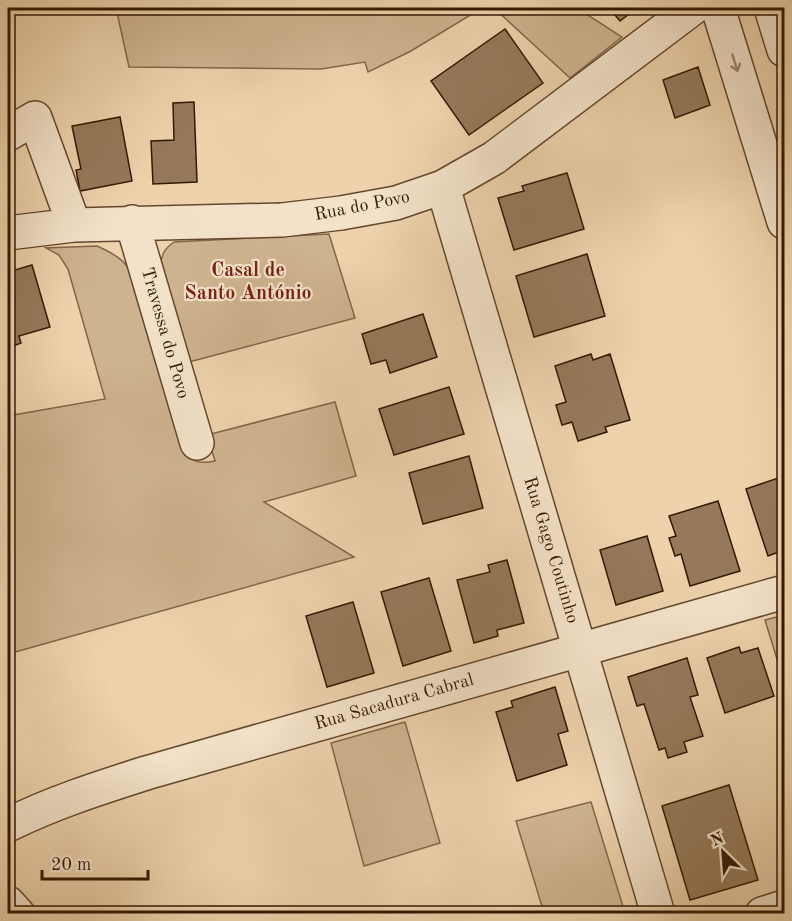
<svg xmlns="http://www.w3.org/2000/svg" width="792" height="921" font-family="'Old Standard TT',serif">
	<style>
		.green { fill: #ceb38f; stroke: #826648; stroke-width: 1.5 }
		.building { fill: #95795a; stroke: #351902; stroke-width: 1.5 }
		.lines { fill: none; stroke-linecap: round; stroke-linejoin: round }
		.minor-casing { stroke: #63472c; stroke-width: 36 }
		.minor { stroke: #f3e2c9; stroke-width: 33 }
		.oneway { stroke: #9e886f }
		.labels { text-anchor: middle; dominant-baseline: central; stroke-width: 4.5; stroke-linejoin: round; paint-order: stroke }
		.street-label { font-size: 18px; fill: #351902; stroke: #f3e2c9 }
		.neighbourhood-label { font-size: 20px; font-weight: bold; fill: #7a1f14; stroke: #f3e2c9 }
	</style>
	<rect width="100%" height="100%" fill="#edd2ac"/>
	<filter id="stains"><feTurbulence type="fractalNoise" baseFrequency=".00333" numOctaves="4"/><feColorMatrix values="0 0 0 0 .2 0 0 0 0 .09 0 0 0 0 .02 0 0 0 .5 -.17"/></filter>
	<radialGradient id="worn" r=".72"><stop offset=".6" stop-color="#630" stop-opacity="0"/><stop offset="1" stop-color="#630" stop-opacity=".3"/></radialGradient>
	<path class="green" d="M116,8h366l-71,43 -43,21 -3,-10 -44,7 -192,-2z
		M494,8h83l45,29 -52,41z
		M329,234l26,84 -170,45 -25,-97c2,-12 4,-17 14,-24z
		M97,246c29,13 31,18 42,47l41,151c12,17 14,21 35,17l-8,-26 128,-33 21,74 -92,26 90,55 -346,97v-238l97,-17 -37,-130 -9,-14 -13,-7z
		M784,615v67l-19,-62z
		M405,722l35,121 -76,23 -33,-123z
		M591,802l34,111h-81l-28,-92z"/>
	<path class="building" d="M609,8h28l-17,13z
		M505,29l38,54 -74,52 -38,-54z
		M698,67l12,38 -35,13 -12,-38z
		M194,102l3,80 -44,2 -2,-43 23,-1 -1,-37z
		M120,117l12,64 -52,10 -4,-21 5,-1 -9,-43z
		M567,173l17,56 -70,21 -16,-52 26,-7 -2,-5z
		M587,254l18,62 -71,21 -18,-61z
		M32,265l18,62 -31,9 2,7 -13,5v-76z
		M423,314l14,43 -47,16 -4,-13 -15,4 -9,-30z
		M591,354l2,6 17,-6 20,66 -25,7 2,5 -29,9 -6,-19 -10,3 -6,-20 10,-3 -11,-36z
		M449,387l15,47 -70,21 -15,-46z
		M469,456l14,52 -60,16 -14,-51z
		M784,476v74l-16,6 -22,-67z
		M718,501l22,70 -50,15 -9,-32 -6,2 -6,-18 7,-2 -7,-20z
		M647,536l16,55 -47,14 -16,-55z
		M507,560l17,63 -27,7 1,6 -24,7 -17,-63 33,-8 -2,-7z
		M429,578l22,73 -48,15 -22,-74z
		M353,602l21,71 -47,14 -21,-71z
		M739,647l2,6 17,-5 16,48 -49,17 -18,-55z
		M687,658l11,37 -8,2 13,39 -19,6 3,10 -19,6 -3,-10 -6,2 -15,-46 -7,2 -9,-29z
		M555,687l13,44 -10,3 9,31 -50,16 -21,-69 17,-5 -2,-6z
		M729,785l29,95 -68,20 -28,-94z"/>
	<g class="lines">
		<defs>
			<path id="minor" d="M718,8l66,214
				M771,8l13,42
				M8,134l27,-16 39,107
				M443,187l215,727
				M132,222l65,221
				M8,233l66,-8 208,-5 59,-7 55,-10 47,-16 51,-29 199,-150
				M8,825c44,-22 91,-37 138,-52l638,-181
				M8,903l10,11
				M762,914l22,-7"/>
		</defs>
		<use href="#minor" class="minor-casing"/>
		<use href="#minor" class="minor"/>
	</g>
	<defs><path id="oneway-shaft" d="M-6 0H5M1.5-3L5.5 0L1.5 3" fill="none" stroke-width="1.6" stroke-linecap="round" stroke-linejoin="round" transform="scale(1.5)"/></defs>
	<use class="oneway" href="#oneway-shaft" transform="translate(735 63) rotate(73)"/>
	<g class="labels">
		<g class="street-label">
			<text transform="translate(362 206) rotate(-11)">Rua do Povo</text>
			<text transform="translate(165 333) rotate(74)">Travessa do Povo</text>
			<text transform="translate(551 550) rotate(73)">Rua Gago Coutinho</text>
			<text transform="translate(394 702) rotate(-16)">Rua Sacadura Cabral</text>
		</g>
		<g class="neighbourhood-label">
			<text x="248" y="271">Casal de<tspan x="248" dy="23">Santo António</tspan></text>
		</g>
	</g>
	<rect width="792" height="921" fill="none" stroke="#edd2ac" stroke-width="30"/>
	<rect x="9" y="9" width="774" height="903" fill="none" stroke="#351902" stroke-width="3"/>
	<rect x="15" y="15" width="762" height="891" fill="none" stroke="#351902" stroke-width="1.5"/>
	<g transform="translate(723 852) rotate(335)" stroke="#f3e2c9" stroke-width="4.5" paint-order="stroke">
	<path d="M0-4.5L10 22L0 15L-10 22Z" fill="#351902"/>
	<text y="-9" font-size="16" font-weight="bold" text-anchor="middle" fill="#351902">N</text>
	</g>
	<path d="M42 870v9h106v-9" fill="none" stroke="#351902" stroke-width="3"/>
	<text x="51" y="870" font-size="18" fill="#351902" stroke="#f3e2c9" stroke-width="4.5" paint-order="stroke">20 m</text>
	<rect width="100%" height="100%" filter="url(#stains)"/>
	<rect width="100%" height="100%" fill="url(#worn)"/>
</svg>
